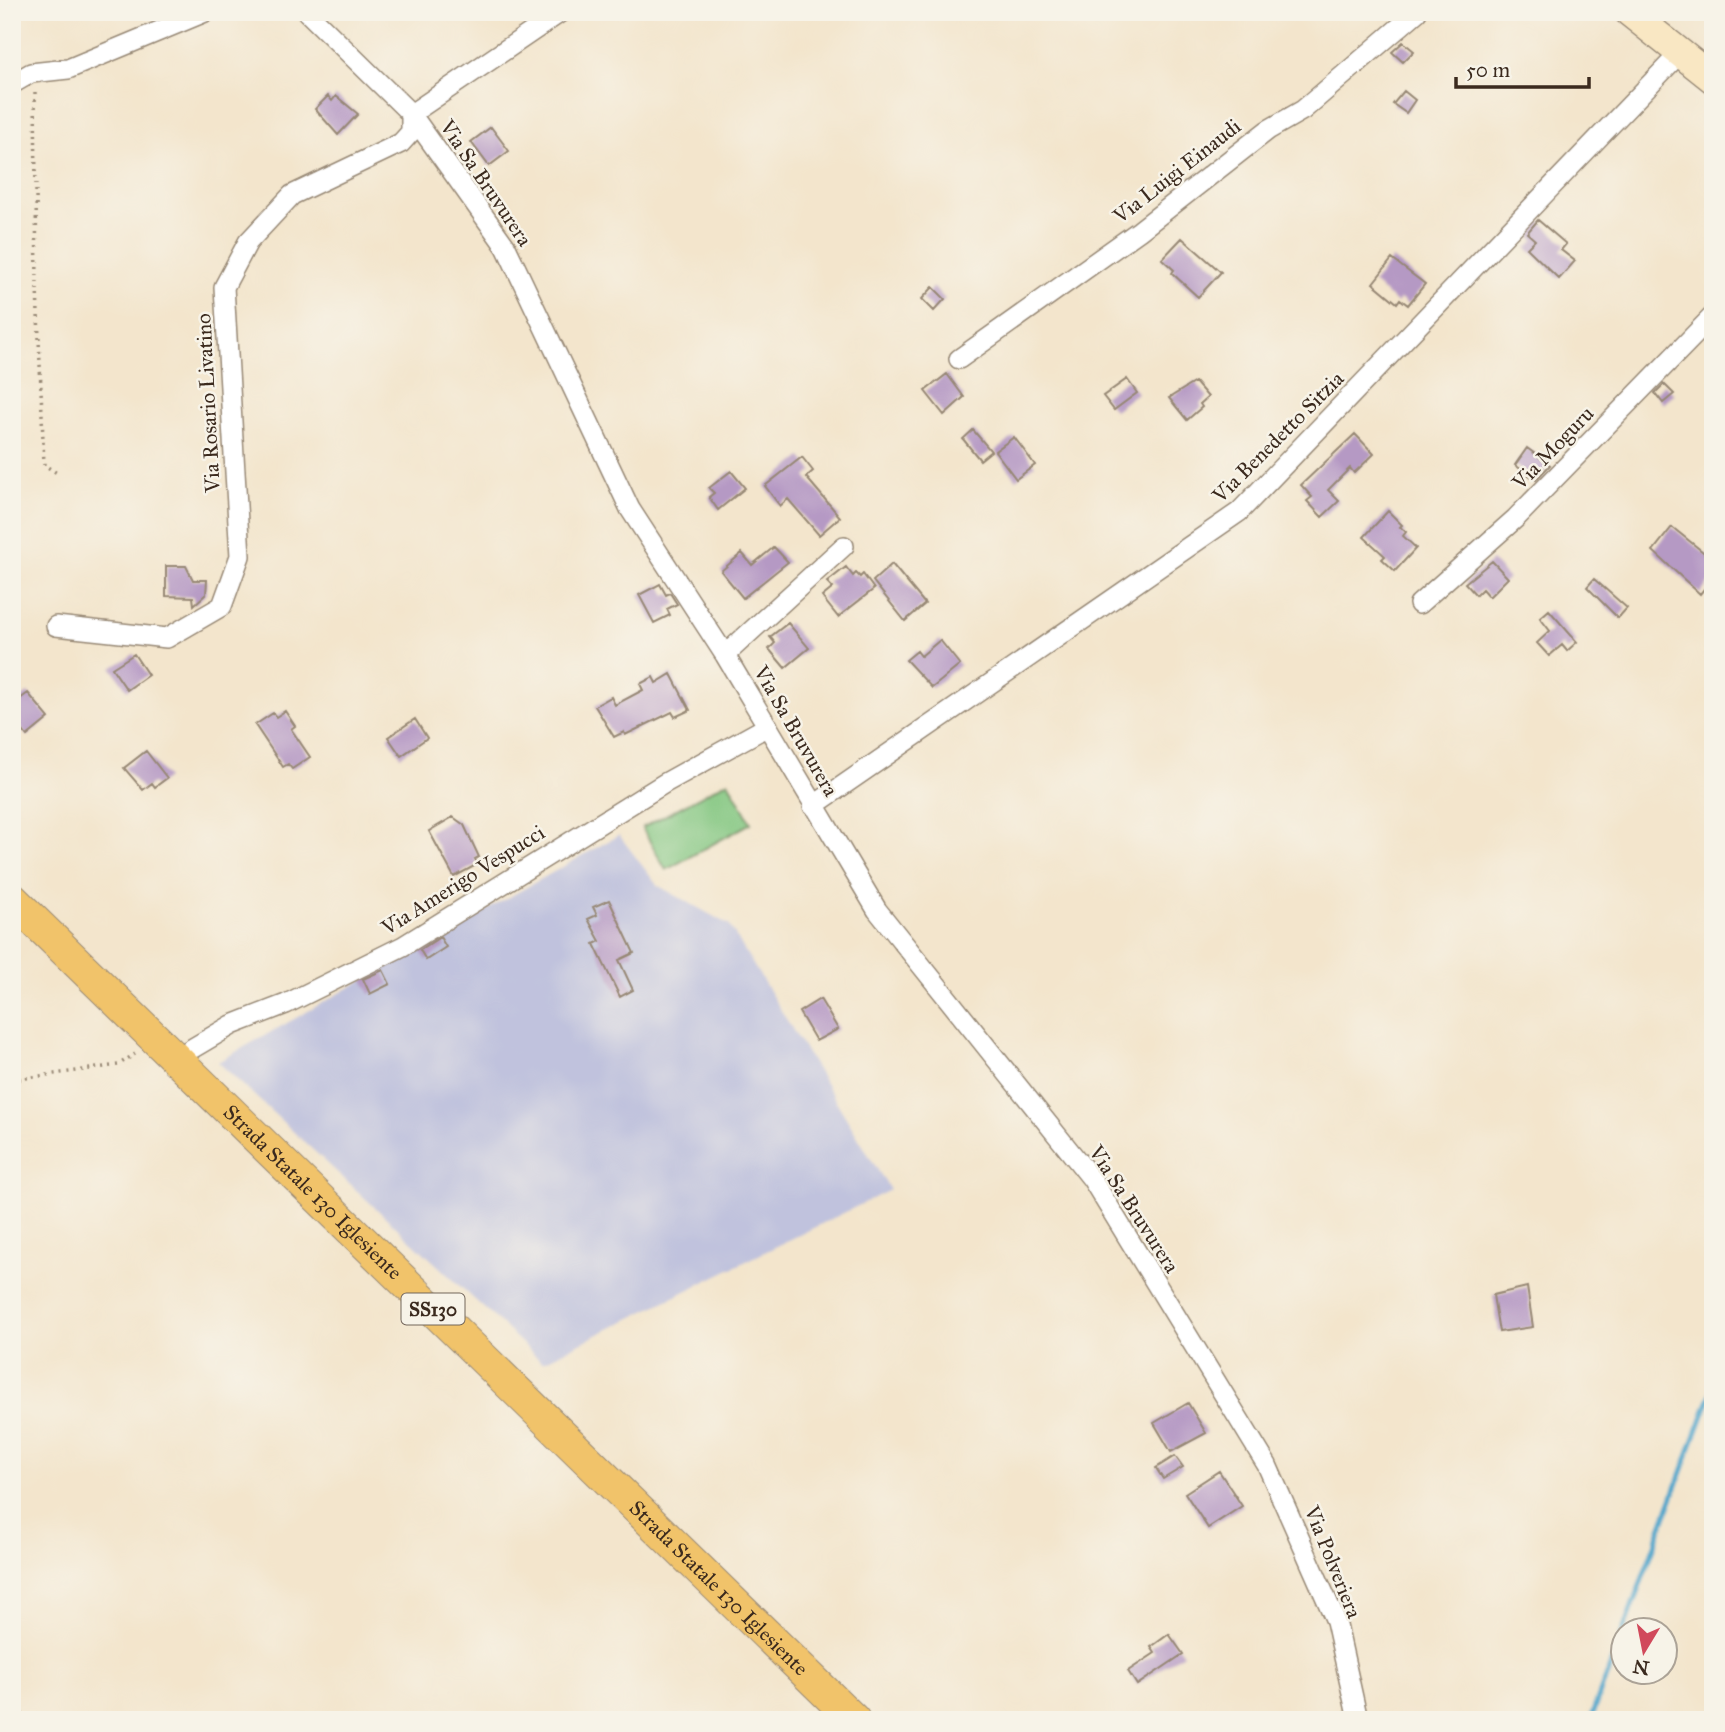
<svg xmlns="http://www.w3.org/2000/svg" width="1725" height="1732" font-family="'IM FELL Great Primer',serif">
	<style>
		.industrial { fill: #c0c2dd }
		.green { fill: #82c680; stroke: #5e784f; stroke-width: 2 }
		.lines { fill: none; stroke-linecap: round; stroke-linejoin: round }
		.stream { stroke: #4ea5cb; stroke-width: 5 }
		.building { fill: #b599c4 }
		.street-casing { stroke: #978875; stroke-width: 22 }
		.secondary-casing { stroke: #978875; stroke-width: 31 }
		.primary-casing { stroke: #978875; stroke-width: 34 }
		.path { stroke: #978875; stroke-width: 3.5; stroke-dasharray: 2 5; stroke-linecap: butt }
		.street { stroke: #fff; stroke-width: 19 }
		.secondary { stroke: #f9e7c3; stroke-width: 28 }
		.primary { stroke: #f1c36a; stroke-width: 32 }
		.labels { text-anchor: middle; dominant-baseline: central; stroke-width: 5; stroke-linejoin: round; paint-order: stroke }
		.shield { fill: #f7f3e8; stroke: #73665b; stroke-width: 2 }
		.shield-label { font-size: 19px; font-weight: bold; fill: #3b2a1e }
		.street-label { font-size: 21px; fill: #3b2a1e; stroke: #f7f3e8 }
	</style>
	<rect width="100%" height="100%" fill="#f7f3e8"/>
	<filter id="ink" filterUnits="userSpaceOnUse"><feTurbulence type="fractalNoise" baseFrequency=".0143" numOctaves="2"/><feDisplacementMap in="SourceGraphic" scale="14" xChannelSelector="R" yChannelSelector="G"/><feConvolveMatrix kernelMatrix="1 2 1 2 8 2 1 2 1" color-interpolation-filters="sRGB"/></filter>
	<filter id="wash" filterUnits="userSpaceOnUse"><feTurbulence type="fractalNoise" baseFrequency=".00686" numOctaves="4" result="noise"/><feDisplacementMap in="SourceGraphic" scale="28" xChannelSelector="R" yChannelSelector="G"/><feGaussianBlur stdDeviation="1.57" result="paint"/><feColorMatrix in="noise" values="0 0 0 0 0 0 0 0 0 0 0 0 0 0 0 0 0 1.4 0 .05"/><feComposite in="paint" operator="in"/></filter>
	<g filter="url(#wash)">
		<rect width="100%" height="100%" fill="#f3e5cc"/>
		<path class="industrial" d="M619,835l38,50 72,40 161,265 -348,172 -324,-300z"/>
		<path class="green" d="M728,781l23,42 -85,47 -24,-42z"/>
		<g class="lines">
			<path class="stream" d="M1590,1720l123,-332"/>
		</g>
		<g id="blocks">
			<path class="building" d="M1403,42l11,9 -11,11 -11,-10z
				M1404,91l11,9 -9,13 -13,-9z
				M328,96l4,5 4,-5 22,18 -20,21 -23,-26z
				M491,127l18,24 -20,15 -18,-24z
				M1538,220l28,24 -5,6 14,11 -16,18 -32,-31 8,-8 -8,-7z
				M1182,238l39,34 -23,25 -26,-24 2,-3 -12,-11z
				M1392,259l33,25 -17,21 -8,-6 -3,4 -24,-20z
				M933,287l12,12 -11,12 -12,-12z
				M947,374l17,23 -20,18 -19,-24z
				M1127,379l10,14 -23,17 -11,-14z
				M1195,382l13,15 -8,7 2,3 -15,13 -18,-22z
				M1664,384l10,10 -11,9 -8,-10z
				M973,430l18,21 -11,9 -17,-21z
				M1355,434l19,20 -20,19 -4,-5 -22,22 11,11 -17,16 -15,-16 5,-4 -11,-12z
				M1014,437l21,28 -19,14 -21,-28z
				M1527,448l23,17 -14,15 -21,-15z
				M802,457l11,14 -7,6 34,40 -21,18 -31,-36 -8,7 -15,-20z
				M731,471l14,17 -27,22 -9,-13 5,-4 -5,-5z
				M1388,511l14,14 -2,2 6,5 -3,4 13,12 -21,23 -13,-12 3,-3 -21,-19z
				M1672,527l41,33v18l-13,16 -47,-43z
				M774,547l14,15 -45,36 -22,-27 21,-18 10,12z
				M1492,561l16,17 -19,19 -7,-8 -6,6 -11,-12z
				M892,564l33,40 -20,17 -32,-40z
				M166,566h20l7,14h14l-1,14 -12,11 -1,-8 -27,-1z
				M846,567l7,9 3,-3 4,4 3,-3 11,15 -36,28 -16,-20 11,-9 -6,-6z
				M1594,579l33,29 -9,10 -31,-31z
				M660,584l6,11 4,-2 7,11 -10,5 3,6 -16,8 -15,-28z
				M1549,610l28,32 -10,9 -5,-6 -13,11 -12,-13 13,-12 -10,-13z
				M788,623l21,25 -24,20 -16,-19 6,-6 -5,-6z
				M940,640l20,25 -28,23 -26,-28 11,-9 4,5z
				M134,654l14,21 -21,15 -15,-22z
				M671,674l19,36 -15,7 -3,-5 -47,23 -1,-3 -10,5 -19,-31 16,-9 4,8 28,-15 -3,-6 13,-7 3,6z
				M28,693l21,25 -22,18 -15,-19v-12z
				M285,711l10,15 -4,3 19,28 -18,12 -4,-5 -5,3 -28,-42 18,-12 3,4z
				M415,719l12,19 -26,18 -13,-19z
				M146,751l21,27 -12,9 -3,-4 -9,7 -19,-22z
				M453,817l11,8 15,32 -4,2 3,5 -24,13 -25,-46z
				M609,900l25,53 -15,7 14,30 -13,7 -26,-53 6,-3 -12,-22 9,-4 -4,-8z
				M440,937l6,10 -20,13 -6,-10z
				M383,970l7,14 -20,10 -7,-15z
				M820,999l18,30 -22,12 -17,-29z
				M1527,1287l6,40 -34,5 -6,-37z
				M1188,1403l18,30 -35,19 -17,-29z
				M1175,1456l8,11 -20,12 -7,-11z
				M1219,1471l23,35 -34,22 -23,-35z
				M1169,1634l14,20 -46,31 -9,-14 27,-18 -4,-6z"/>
		</g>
	</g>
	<g filter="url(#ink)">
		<use href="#blocks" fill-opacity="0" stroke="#978875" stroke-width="2"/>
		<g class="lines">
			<defs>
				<path id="street" d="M307,12l104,102 95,133 124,262 95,146 152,255 215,269 175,286 69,156 22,99
					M12,84l19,-11 37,-4 137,-57
					M959,359l180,-128 129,-101 35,-20 114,-98
					M1419,604l97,-86 197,-202
					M56,626l111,12 55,-32 18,-50 -16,-269 24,-45 44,-47 109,-52 10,-11v-18l150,-102
					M725,655l119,-109
					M813,806l426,-294 441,-459
					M176,1058l56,-33 54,-21 117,-58 262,-163 103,-57
					M12,1716l3,4"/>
				<path id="secondary" d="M1629,12l84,67"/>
				<g id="primary">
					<path id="s1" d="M12,899l842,821"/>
				</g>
			</defs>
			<use href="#street" class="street-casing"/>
			<use href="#secondary" class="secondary-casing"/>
			<use href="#primary" class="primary-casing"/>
			<path class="path" d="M35,92l2,196 7,177 13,8
				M12,1080l106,-15 17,-11"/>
			<use href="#street" class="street"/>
			<use href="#secondary" class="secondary"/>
			<use href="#primary" class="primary"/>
		</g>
	</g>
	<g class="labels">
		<rect class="shield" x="401.5" y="1293.5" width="63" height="31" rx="5"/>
		<g class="shield-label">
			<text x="433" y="1309">SS130</text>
		</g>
		<g class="street-label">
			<text transform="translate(1177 171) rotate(-38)">Via Luigi Einaudi</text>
			<text transform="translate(486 183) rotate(56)">Via Sa Bruvurera</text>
			<text transform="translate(208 403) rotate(-93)">Via Rosario Livatino</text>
			<text transform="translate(1278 437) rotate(-45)">Via Benedetto Sitzia</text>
			<text transform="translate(1553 448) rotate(-46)">Via Moguru</text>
			<text transform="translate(796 731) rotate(60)">Via Sa Bruvurera</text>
			<text transform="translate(463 880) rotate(-32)">Via Amerigo Vespucci</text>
			<text stroke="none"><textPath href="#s1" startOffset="420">Strada Statale 130 Iglesiente</textPath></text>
			<text transform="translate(1134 1209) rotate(57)">Via Sa Bruvurera</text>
			<text transform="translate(1333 1562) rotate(68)">Via Polveriera</text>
			<text stroke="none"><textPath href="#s1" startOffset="987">Strada Statale 130 Iglesiente</textPath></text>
		</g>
	</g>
	<rect width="1725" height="1732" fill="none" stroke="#f7f3e8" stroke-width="42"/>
	<g transform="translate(1644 1651) rotate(190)"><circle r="33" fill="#f7f3e8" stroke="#aca397" stroke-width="2"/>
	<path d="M0-5L12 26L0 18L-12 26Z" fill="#d1495b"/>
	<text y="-10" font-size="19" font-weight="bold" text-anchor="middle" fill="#3b2a1e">N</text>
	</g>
	<path d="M1456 77v10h133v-10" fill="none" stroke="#3b2a1e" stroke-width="3.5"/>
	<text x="1466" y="77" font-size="21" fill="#3b2a1e" stroke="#f7f3e8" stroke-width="5" paint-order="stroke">50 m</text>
</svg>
